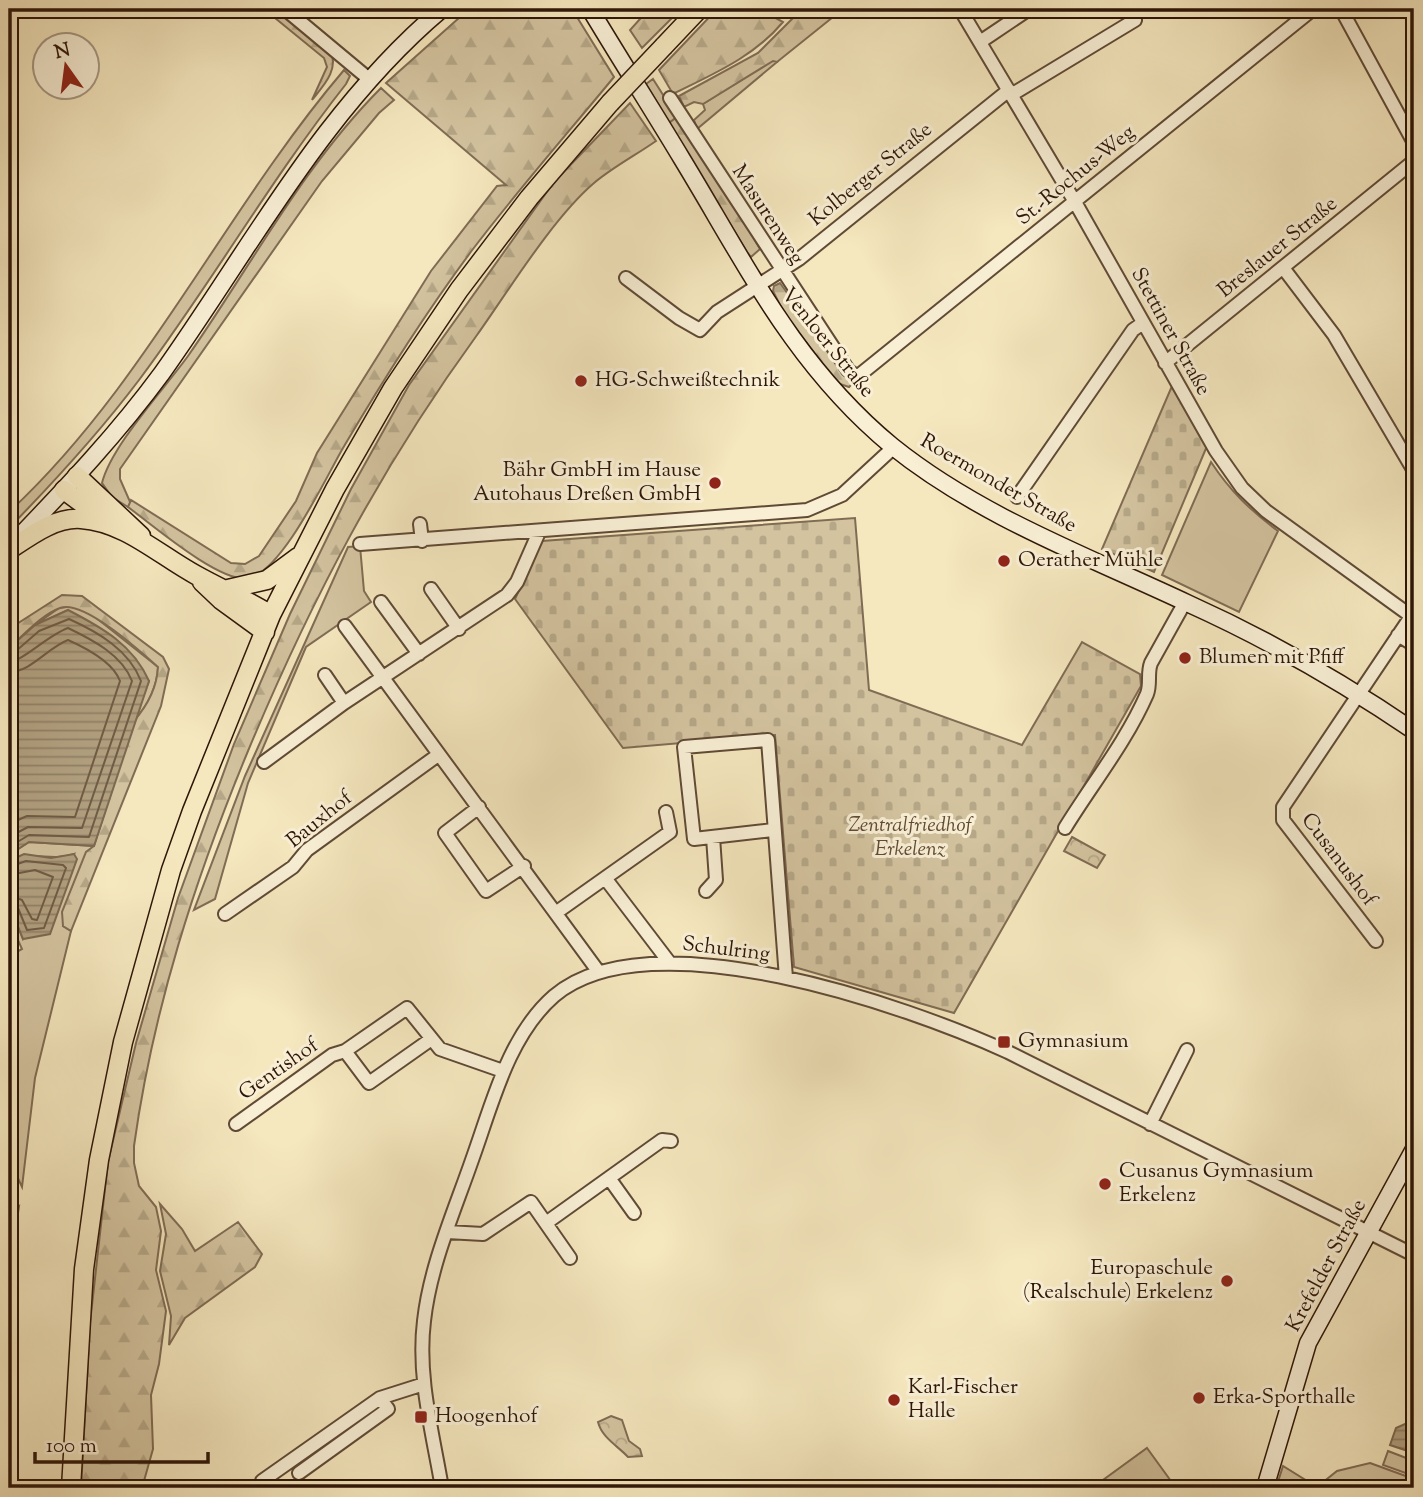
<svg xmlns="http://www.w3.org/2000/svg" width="1423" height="1497" font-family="'Sorts Mill Goudy',serif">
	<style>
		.green { fill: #d3c39f; stroke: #806c54; stroke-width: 2 }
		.forest { fill: url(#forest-firs); stroke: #806c54; stroke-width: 2 }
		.cemetery { fill: url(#cemetery-stones); stroke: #806c54; stroke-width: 2 }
		.park { fill: url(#park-crowns); stroke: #806c54; stroke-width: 2 }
		.water { fill: url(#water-rules); stroke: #7d6950; stroke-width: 2 }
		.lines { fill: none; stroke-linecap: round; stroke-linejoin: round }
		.shore { stroke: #705b44; stroke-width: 2 }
		.minor-casing { stroke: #604a36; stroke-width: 16 }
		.secondary-casing { stroke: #2e1608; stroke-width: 19 }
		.primary-casing { stroke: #2e1608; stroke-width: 21 }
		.minor { stroke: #f8efd5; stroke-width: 12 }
		.secondary { stroke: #f8efd5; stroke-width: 16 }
		.primary { stroke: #f5e7be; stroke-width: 18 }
		.primary-bridge-casing { stroke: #2e1608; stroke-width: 21; stroke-linecap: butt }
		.primary-bridge { stroke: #f5e7be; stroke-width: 18 }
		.poi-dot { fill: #8f2418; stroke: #f8efd5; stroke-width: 2.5 }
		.labels { text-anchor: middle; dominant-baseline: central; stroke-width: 6; stroke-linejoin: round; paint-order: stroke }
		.street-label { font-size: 21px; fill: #2e1608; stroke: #f8efd5 }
		.poi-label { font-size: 21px; fill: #2e1608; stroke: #f8efd5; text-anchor: start }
		.park-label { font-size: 21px; font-style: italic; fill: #604a35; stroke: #f8efd5 }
	</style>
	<defs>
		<pattern id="forest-firs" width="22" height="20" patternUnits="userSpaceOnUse" patternTransform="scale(1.75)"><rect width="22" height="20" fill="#d3c39f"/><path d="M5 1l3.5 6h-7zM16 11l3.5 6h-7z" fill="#b5a787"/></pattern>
		<pattern id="cemetery-stones" width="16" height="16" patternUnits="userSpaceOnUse" patternTransform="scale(1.75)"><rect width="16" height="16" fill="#d3c39f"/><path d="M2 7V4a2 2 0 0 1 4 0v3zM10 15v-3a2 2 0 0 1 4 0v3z" fill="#b5a787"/></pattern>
		<pattern id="park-crowns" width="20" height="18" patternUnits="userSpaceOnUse" patternTransform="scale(1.75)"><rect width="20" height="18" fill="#d3c39f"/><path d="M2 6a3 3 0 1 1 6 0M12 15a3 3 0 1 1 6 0" fill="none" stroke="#b5a787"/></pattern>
		<pattern id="water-rules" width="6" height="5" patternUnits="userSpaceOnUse" patternTransform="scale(1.75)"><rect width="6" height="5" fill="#b1a080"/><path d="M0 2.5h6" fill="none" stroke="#908167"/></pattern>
	</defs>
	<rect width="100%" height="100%" fill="#f5e7be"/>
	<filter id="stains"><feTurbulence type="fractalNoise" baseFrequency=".00286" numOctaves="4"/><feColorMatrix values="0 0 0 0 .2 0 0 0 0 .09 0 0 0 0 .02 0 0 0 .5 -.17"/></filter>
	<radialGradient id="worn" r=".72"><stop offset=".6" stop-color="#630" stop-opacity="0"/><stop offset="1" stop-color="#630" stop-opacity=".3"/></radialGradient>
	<path class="green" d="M773,60l4,2 -80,67 -3,-9 11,-10 -2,-6z
		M344,70l6,6 -4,8c-75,95 -135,200 -207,296 -40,53 -84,101 -130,148v-16c136,-126 215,-301 335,-442z
		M653,79l24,38 -8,6 -23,-39z
		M381,88l13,12 -15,13 -57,68 -202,288v10l11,25 -3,3 -16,-10 -10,-14c9,-37 63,-95 86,-127 63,-90 115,-190 193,-268z
		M1211,462c19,29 39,48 67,69l-39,81 -77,-37z
		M360,546l4,45 7,11 -65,45 -58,136 -33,116 -21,11 51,-134 103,-229z
		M74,606l16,7 68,54c-1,20 -11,39 -24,54l15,-40 -81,-71 -33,15 24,-17z
		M29,842l65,4 -31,80 8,5 -36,147 -13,109 -13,-28v-203l13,-7 -13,-29v-16l14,35 51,-85c-24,8 -40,-4 -65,7v-6z
		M1147,1448l29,40h-84z
		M1388,1451l26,10v15l-31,-11z
		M1370,1463l44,16v9h-138l7,-22 34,21 20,-16z"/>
	<path class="forest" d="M264,9h15l51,41c10,19 -7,36 -18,50l15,-33 -3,-9z
		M469,9h103l42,68c-47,57 -96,113 -141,172 -47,63 -90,131 -130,199 -18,31 -60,122 -94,130 -27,7 -98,-54 -121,-71l3,-7 100,63 14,1 14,-8 37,-55 21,-48 114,-182 66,-85 9,-1 -120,-102z
		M649,9h32l-39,39 -12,-18z
		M717,9h59l-4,7 11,6c-29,35 -70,52 -110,72l-14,-24z
		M802,9h41l-66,53 -4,-1 -70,43 -9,-2 -10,5 -5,-11 79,-43z
		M630,103l26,38c-20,14 -43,26 -62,42 -41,35 -85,107 -117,152 -96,132 -166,265 -229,416 -53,128 -95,258 -114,395v17l5,23 17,21 5,24 -5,39 10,41 -7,53 -8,31 2,54 -11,39h-61l9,-165 18,-161 28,-119 42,-145 56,-154 56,-130 61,-125 58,-104 145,-203z
		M677,117l41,60 42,72 -9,8 -4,-5 -78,-129z
		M780,283l66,93 8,6 -5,5 -12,-4 -53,-70 -11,-22 1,-5z
		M62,595l20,1 81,61 6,12 -8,37 -90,225 -8,-5 -1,-14 24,-60 8,-6 40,-125c13,-15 23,-33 24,-54 -18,-16 -75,-68 -98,-59 -19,7 -37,28 -51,40v-19z
		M160,1204l22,25 13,22 43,-29 24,32 -7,13 -70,51 -16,27 2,-29 -11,-45 6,-37z
		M19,1206l-10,69v-64z"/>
	<path class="cemetery" d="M1172,386l35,60 -53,126 -52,-23z
		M855,518l14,172 153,55 60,-103 58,32 1,12 -187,327 -160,-46 -19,-232 -152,13 -108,-149 27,-58z"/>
	<path class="park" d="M1072,837l33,18 -8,13 -33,-17z
		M611,1416l11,4 7,21 11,8 2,7 -14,1c-10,-11 -26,-19 -30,-35z"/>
	<path class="water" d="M68,610c35,18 65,35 81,71l-55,165 -65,-4 -20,13v-207l26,-23z
		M24,854l27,4 23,-4 3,5 -27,75 -27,5 -14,-35v-43z
		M1407,1423l7,3v27l-24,-8 6,-17z"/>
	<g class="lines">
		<path class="shore" d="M9,653l7,-2 23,-20 30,-12c29,13 60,31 72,62l-52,156 -60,-2 -20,12
			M9,662c14,-1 39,-27 59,-34 25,12 54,27 64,53l-50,147 -54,-1 -19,10
			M9,672c22,0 38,-24 59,-32 18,8 45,22 52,41l-45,136 -48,-1 -18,8
			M9,867l17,-6 37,4 3,3 -22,60 -17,2 -9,-22 -9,-4
			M9,875l26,-5 18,7 -16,43 -5,-1 -10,-19 -13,-5"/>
		<defs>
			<path id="minor" d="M285,9l84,70
				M960,9l115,193 141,249 26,37 24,23 145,105
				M1341,9l73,134
				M980,42l49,-33
				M1011,95l124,-75
				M670,98l178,272 9,7 456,-368
				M1284,269l50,66 80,136
				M626,278l53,40 21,12 17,-18 82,-53 210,-169
				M1165,363l249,-202
				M1017,497l116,-167 10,-7
				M420,524l2,17
				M360,544l447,-34 35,-15 52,-48
				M431,589l28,40
				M381,602l38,52
				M345,626l253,345
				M1398,635l16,10
				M325,675l19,28
				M264,762l80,-59 163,-108 10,-13 22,-50
				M479,807l-34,26 41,58 38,-25
				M1065,828c27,-44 61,-86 82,-134 4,-10 0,-21 4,-31l34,-61
				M773,830l-79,9 -10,-92 84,-7 18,238
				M605,878l64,84
				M706,891l10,-11 -3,-43
				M557,912l113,-80 -4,-20
				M225,914l68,-47 14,-17 131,-95
				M1376,941l-93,-121v-13l131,-195
				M345,1051l24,32 61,-43
				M236,1124l96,-69 13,-4 62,-43 33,41 63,22
				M1150,1124l37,-74
				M609,1178l25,35
				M546,1223l116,-83 9,1
				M447,1232l36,2 48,-32 39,56
				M299,1473l89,-64 -8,-11
				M262,1481l118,-83 44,-14
				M442,1488c-9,-54 -25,-111 -18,-167 6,-55 30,-109 48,-161 20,-55 36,-124 82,-164 96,-81 353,10 454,56l406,203"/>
			<path id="secondary" d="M590,9c30,50 62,100 92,150 64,105 112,206 210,287 87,70 195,110 295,157 80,36 155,79 227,128
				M16,540c51,-53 102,-107 146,-167 89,-125 161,-264 280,-364
				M1265,1488l43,-145 106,-194"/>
			<path id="primary" d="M664,46l35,-37
				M77,476l64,60
				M64,490l42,31
				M9,550c21,-14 46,-33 72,-31 44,3 78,36 115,56 25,14 51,25 75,40
				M202,582l19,18 44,32
				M228,589l39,-9 31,-23
				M71,1488l13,-219 15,-109 24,-118 48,-172 21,-59 79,-196 64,-126 58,-101 66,-98 70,-92 81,-95"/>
		</defs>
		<use href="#minor" class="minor-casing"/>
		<use href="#secondary" class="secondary-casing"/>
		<use href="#primary" class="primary-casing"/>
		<use href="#minor" class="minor"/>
		<use href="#secondary" class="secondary"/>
		<use href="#primary" class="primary"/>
		<defs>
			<path id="primary-bridge" d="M610,103l54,-57"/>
		</defs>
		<use href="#primary-bridge" class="primary-bridge-casing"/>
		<use href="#primary-bridge" class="primary-bridge"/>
	</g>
	<g class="poi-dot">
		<circle cx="581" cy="381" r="7"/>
		<circle cx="715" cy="483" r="7"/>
		<circle cx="1004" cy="561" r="7"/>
		<circle cx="1185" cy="658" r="7"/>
		<rect x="997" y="1035" width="14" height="14" rx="3.5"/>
		<circle cx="1105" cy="1184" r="7"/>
		<circle cx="1227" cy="1281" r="7"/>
		<circle cx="1199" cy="1398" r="7"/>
		<circle cx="894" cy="1400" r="7"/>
		<rect x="414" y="1410" width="14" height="14" rx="3.5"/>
	</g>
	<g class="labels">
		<g class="street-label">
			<text transform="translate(871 175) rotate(-39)">Kolberger Straße</text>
			<text transform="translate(1076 176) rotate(-39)">St.-Rochus-Weg</text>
			<text transform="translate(767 215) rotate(57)">Masurenweg</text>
			<text transform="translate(1278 248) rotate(-39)">Breslauer Straße</text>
			<text transform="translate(1170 332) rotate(61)">Stettiner Straße</text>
			<text transform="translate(827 343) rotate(51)">Venloer Straße</text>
			<text transform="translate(998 484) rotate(30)">Roermonder Straße</text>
			<text transform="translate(320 820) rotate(-39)">Bauxhof</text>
			<text transform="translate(1338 860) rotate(53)">Cusanushof</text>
			<text transform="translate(726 950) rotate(7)">Schulring</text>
			<text transform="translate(279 1070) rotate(-35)">Gentishof</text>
			<text transform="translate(1327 1266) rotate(-62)">Krefelder Straße</text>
		</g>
		<g class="poi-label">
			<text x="595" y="381">HG-Schweißtechnik</text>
			<text x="701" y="471" text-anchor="end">Bähr GmbH im Hause<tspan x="701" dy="24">Autohaus Dreßen GmbH</tspan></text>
			<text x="1018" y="561">Oerather Mühle</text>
			<text x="1199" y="658">Blumen mit Pfiff</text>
			<text x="1018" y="1042">Gymnasium</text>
			<text x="1119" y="1172">Cusanus Gymnasium<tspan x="1119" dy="24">Erkelenz</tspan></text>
			<text x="1213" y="1269" text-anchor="end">Europaschule<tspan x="1213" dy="24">(Realschule) Erkelenz</tspan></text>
			<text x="908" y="1388">Karl-Fischer<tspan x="908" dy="24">Halle</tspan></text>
			<text x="1213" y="1398">Erka-Sporthalle</text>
			<text x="435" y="1417">Hoogenhof</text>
		</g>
		<g class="park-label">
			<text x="910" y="826">Zentralfriedhof<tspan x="910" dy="24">Erkelenz</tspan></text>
		</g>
	</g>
	<rect width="1423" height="1497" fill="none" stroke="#f5e7be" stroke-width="35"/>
	<rect x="10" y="10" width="1402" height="1476" fill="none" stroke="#2e1608" stroke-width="3.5"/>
	<rect x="18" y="18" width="1388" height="1462" fill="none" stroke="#2e1608" stroke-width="2"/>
	<g transform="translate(66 66) rotate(346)"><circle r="33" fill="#f8efd5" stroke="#a79883" stroke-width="2"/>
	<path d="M0-5L12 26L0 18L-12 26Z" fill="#8f2418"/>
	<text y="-10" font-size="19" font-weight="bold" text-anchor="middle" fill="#2e1608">N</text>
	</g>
	<path d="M35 1452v10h173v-10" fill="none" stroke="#2e1608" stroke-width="3.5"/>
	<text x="46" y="1452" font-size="21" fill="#2e1608" stroke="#f8efd5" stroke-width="5" paint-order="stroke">100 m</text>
	<rect width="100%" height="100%" filter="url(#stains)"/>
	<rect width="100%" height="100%" fill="url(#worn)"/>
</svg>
